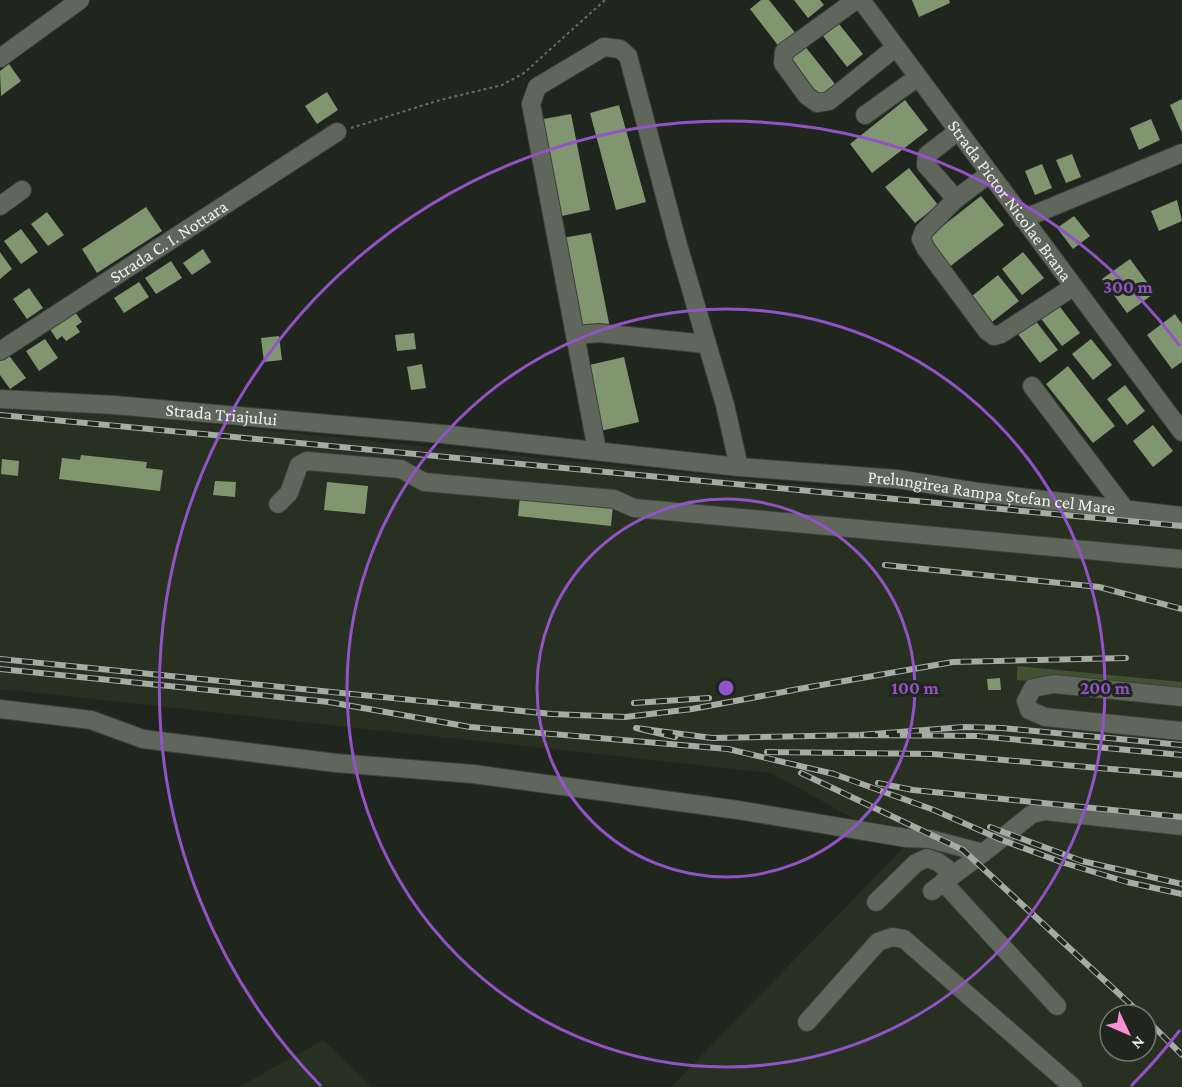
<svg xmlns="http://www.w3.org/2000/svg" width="1182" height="1087" font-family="'Crimson Pro',serif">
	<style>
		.built { fill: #273021; fill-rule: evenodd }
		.grass { fill: #415234 }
		.building { fill: #809670 }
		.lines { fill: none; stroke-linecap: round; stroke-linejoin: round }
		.minor-casing { stroke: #3c4039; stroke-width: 20 }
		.path { stroke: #686d65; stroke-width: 2; stroke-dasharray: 3 3; stroke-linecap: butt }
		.minor { stroke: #60665c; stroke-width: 18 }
		.rail-casing { stroke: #a6aba3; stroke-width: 6 }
		.rail { stroke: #20261d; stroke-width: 4; stroke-dasharray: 11; stroke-linecap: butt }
		.ring { fill: none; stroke: #9253c7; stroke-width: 3 }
		.labels { text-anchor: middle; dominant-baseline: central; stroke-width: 6; stroke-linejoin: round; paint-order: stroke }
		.street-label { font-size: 18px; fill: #ecf0e9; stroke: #20261d }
		.centre { fill: #9253c7; stroke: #20261d; stroke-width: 3 }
		.ring-label { font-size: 18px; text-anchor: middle; font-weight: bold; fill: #9253c7; stroke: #20261d; stroke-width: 6; stroke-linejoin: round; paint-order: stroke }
	</style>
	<rect width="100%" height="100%" fill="#20261d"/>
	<path class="built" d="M0,403l834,85 348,38v561h-511l233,-240 -132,-74 -772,-84zM1110,1015h36v36h-36z
		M323,1040l49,47h-133z"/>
	<path class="grass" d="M1017,666l165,16v12l-165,-14z"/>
	<path class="building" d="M761,0h8l28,35 -17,13 -30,-39z
		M794,0h26l4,5 -16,13z
		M912,0h37l1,3 -31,14z
		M839,24l24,30 -16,13 -24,-31z
		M804,45l31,39 -17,13 -30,-39z
		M9,64l12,17 -20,15 -1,-25z
		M327,92l11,18 -21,14 -12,-18z
		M1182,99v34l-12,-28z
		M905,100l23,30 -56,43 -22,-29z
		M619,105l27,97 -30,8 -26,-97z
		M571,114l19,96 -33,7 -19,-97z
		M1151,119l9,21 -21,10 -9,-22z
		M1072,154l9,23 -15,6 -10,-23z
		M1042,164l10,24 -17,7 -10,-24z
		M909,168l29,37 -23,18 -30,-36z
		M981,196l23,29 -56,43 -22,-29z
		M1177,200l5,21 -23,10 -8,-20z
		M146,207l16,24 -65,42 -15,-24z
		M47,212l17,23 -16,11 -17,-22z
		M1074,216l16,20 -17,13 -16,-21z
		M21,229l17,23 -17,12 -17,-23z
		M591,233l19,95 -29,6 -19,-96z
		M203,249l8,13 -19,13 -9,-12z
		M0,252l12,17 -12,10z
		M1023,252l21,26 -22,17 -20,-26z
		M1130,259l25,34 -28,20 -25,-34z
		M171,261l11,17 -26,16 -11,-16z
		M998,275l21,26 -27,21 -20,-26z
		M139,282l10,15 -25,16 -10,-15z
		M29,288l14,20 -16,11 -14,-20z
		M1057,303l23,30 -18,13 -23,-30z
		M73,309l9,13 -6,4 4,6 -14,9 -4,-5 -5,4 -9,-14z
		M1175,314l7,10v38l-10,7 -25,-34z
		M1035,320l23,30 -18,13 -22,-29z
		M414,333l2,16 -19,2 -2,-16z
		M279,336l3,24 -18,2 -3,-24z
		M45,339l13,19 -19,13 -13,-20z
		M1091,339l21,26 -19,15 -21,-26z
		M7,353l19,25 -16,11 -10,-14v-17z
		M624,357l15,65 -39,9 -15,-65z
		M422,364l4,24 -15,2 -4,-23z
		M1068,366l47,60 -22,17 -47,-59z
		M1125,385l20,26 -18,14 -20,-26z
		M1153,425l20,26 -20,16 -20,-26z
		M81,455l66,7 -1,6 17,2 -3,21 -101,-12 3,-21 18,2z
		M2,459l17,2 -1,15 -17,-2z
		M215,481l21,1 -1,15 -22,-2z
		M327,482l41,4 -3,28 -41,-4z
		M520,496l93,9 -2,21 -93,-10z
		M1000,678l1,12h-13l-1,-11z"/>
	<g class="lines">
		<defs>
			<g id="minor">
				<path d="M856,0l-72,52 -1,11 24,33 10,7 12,-2 67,-54"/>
				<path id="s1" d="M861,0l321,432"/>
				<path d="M0,58l80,-58"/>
				<path d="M865,115l53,-38"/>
				<path d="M958,131l-31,24 -1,10 30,34 33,-25"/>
				<path d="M956,199l-32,32 -3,8 5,10 61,82 7,5 7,-2 72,-47"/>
				<path d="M0,206l22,-16"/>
				<path d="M1023,219l159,-66"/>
				<path d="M575,335l24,-2 107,11"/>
				<path id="s2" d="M0,351l337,-219"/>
				<path d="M1032,386l93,123"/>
				<path id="s3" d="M0,399l114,6 328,29 297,33 158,12 81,13 204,24"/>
				<path d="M597,450l-66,-346 6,-17 67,-40 16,2 8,7 50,189 47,160 14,62"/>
				<path d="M278,504l11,-11 10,-28 8,-4 94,8 23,13 190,17 20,9 548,51"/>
				<path d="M1182,697l-128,-13 -21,4 -7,13 3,9 16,7 137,14"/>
				<path d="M0,709l91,11 52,19 193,24 137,11 265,36 168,28 24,1 53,14 49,-39 13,-3 137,15"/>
				<path d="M943,882l114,124"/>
				<path d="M932,891l51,-38"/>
				<path d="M876,902l40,-39 11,-5 11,4 16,12"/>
				<path d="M807,1022l71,-80 14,-5 12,2 169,148"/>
			</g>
		</defs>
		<use href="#minor" class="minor-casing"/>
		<path class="path" d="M351,128l89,-28 62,-15 22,-12 81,-73"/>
		<use href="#minor" class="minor"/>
		<defs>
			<path id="rail" d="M0,415l1182,111
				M885,565l214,22 83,22
				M0,659l552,55 73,3 67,-8 102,-19
				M0,669l329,33 141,25 258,22 106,25 100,36 68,30 59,22 66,20 55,12
				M787,691l166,-29 173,-4
				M634,703l75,-5
				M675,737l-39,-9 76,10 148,-3
				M1182,745l-180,-17 -38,-1 -104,8 117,1 205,19
				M767,752l166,2 249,21
				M801,773l162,77 179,165
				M878,783l35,7 269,27
				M990,827l92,34 100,23
				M1146,1019l36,36"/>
		</defs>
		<use href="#rail" class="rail-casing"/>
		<use href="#rail" class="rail"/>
	</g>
	<g class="ring">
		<circle cx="726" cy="688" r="189"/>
		<circle cx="726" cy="688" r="379"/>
		<path d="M1180 1030A568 568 0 0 1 1131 1086M321 1086A568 568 0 1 1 1180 346"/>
	</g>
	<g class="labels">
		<g class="street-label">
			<text stroke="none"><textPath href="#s1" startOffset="250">Strada Pictor Nicolae Brana</textPath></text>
			<text stroke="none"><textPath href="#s2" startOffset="201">Strada C. I. Nottara</textPath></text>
			<text stroke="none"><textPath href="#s3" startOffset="222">Strada Triajului</textPath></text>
			<text stroke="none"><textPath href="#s3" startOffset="996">Prelungirea Rampa Ștefan cel Mare</textPath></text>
		</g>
	</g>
	<circle cx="726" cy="688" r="9" class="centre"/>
	<g class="ring-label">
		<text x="1128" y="293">300 m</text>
		<text x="915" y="694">100 m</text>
		<text x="1105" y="694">200 m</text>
	</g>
	<g transform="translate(1128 1033) rotate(134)"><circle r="28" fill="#20261d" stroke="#72776f" stroke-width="1.5"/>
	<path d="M0-4.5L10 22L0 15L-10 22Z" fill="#f690d0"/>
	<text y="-9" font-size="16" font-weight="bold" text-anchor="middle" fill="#ecf0e9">N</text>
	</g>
</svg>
